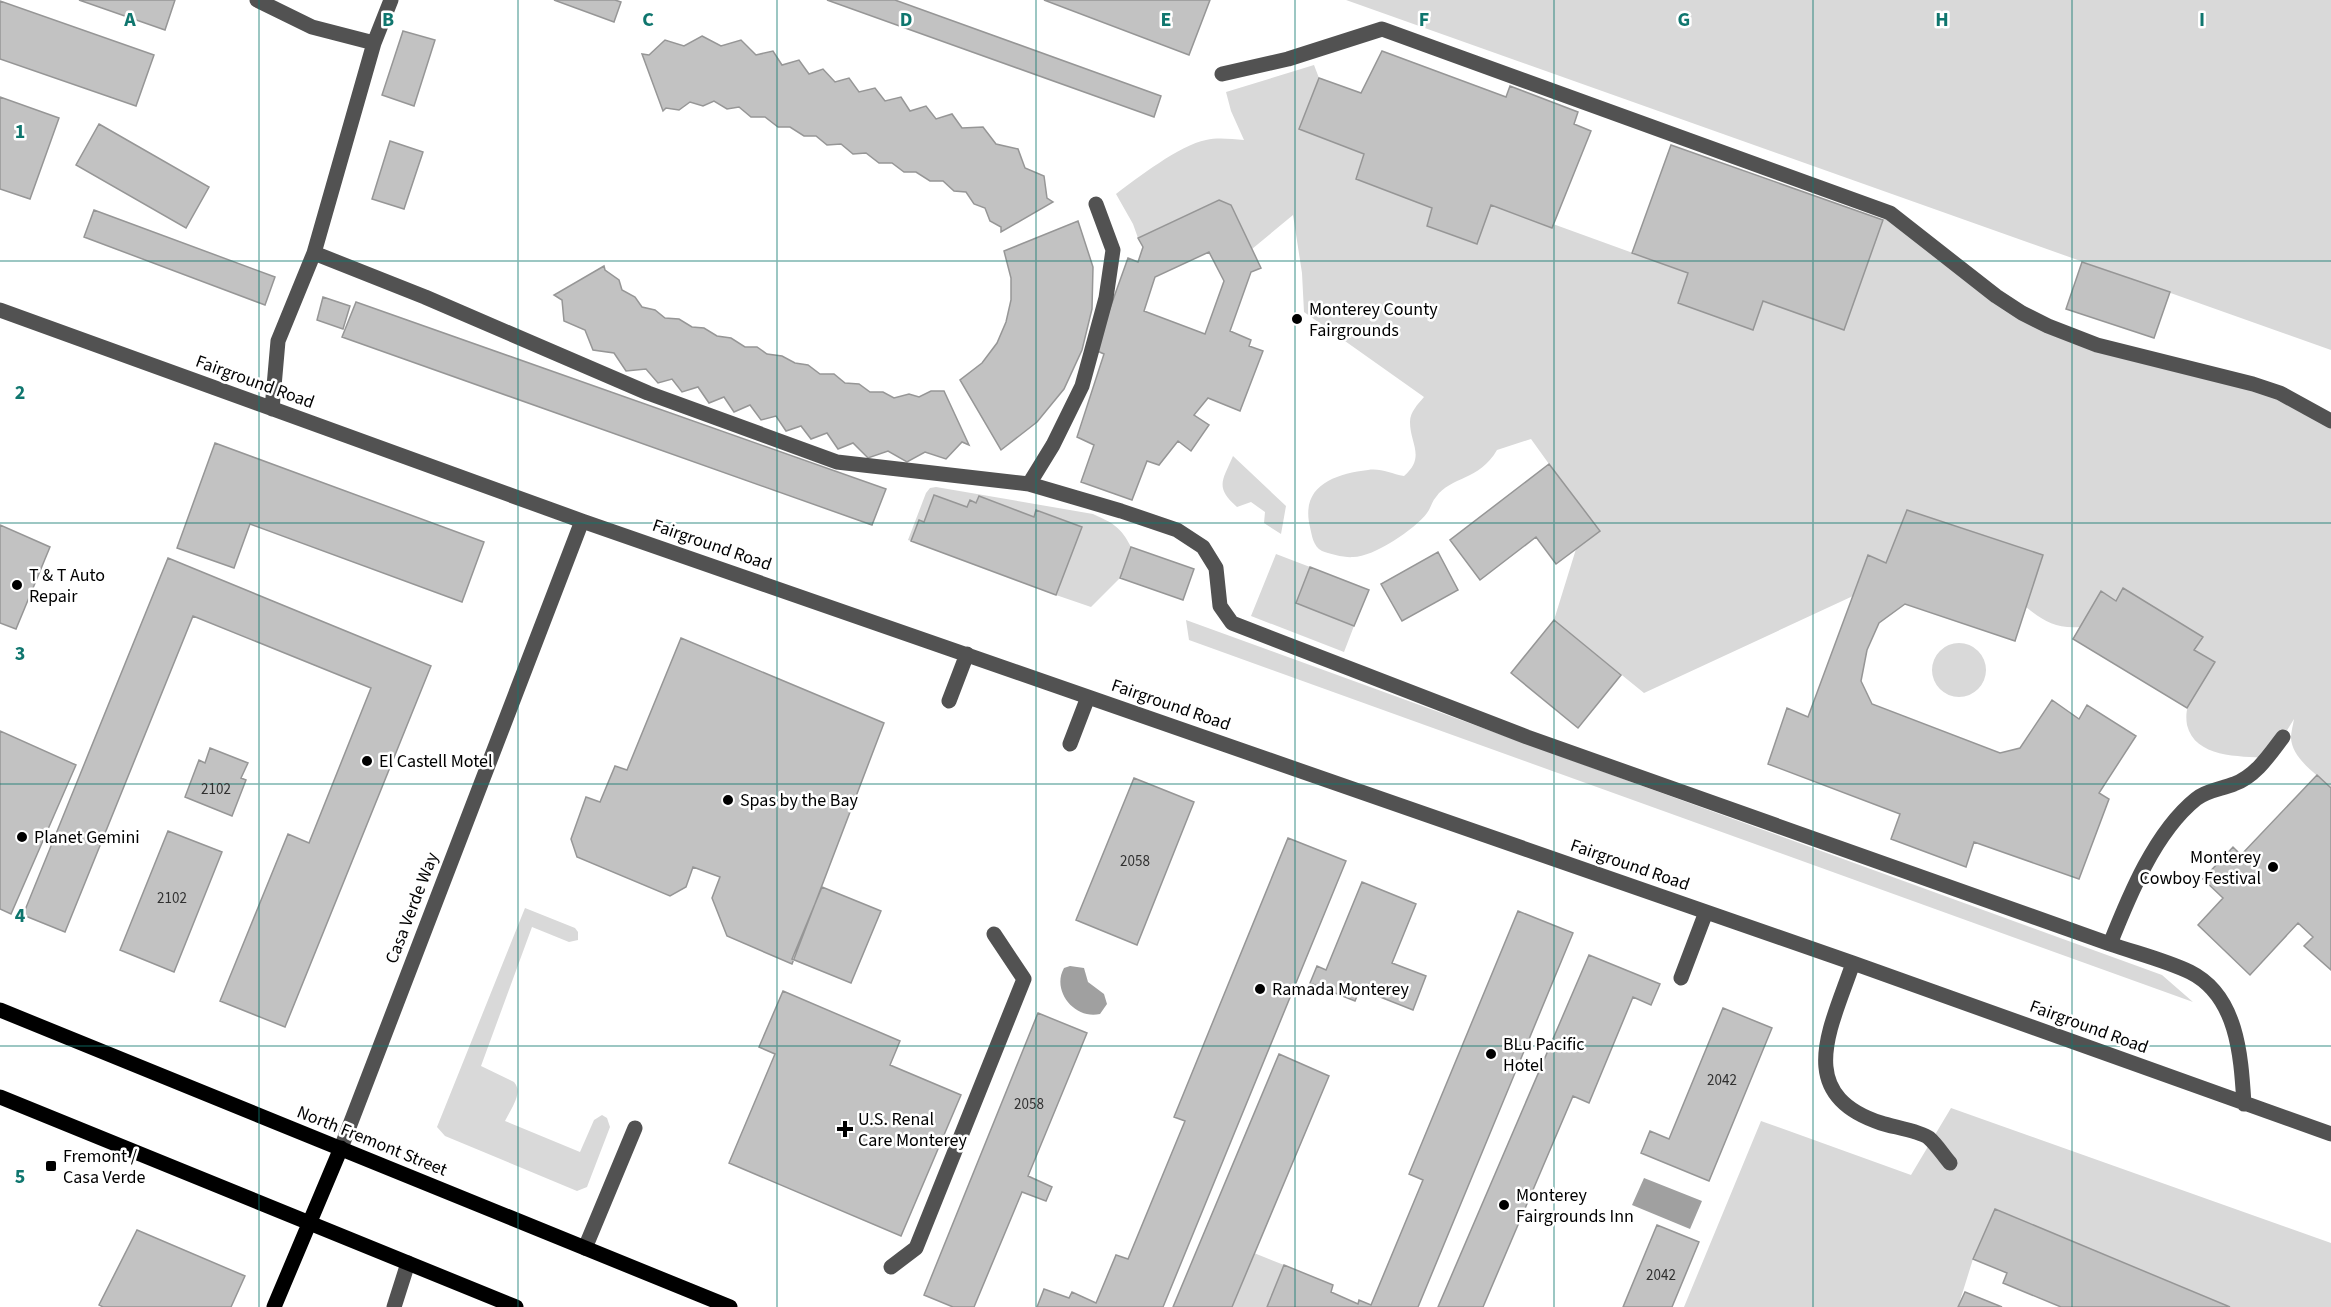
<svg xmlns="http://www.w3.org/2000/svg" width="2331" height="1307" font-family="'Source Sans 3',sans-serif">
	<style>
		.green { fill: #d9d9d9 }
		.water { fill: #a0a0a0 }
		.building { fill: #c2c2c2; stroke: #969696; stroke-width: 1.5; fill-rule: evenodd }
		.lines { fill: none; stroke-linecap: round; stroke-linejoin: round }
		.minor { stroke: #525252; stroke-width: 15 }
		.major { stroke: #000; stroke-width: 15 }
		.grid { fill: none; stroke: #0f766e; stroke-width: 1.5; stroke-opacity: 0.55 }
		.poi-dot { fill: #000; stroke: #fff; stroke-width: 2 }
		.labels { text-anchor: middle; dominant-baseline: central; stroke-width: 5; stroke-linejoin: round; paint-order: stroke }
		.number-label { font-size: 15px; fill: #303030 }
		.poi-label { font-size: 18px; fill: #000; stroke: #fff; text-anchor: start }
		.street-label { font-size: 18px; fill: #000; stroke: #fff }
		.grid-label { font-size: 20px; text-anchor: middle; font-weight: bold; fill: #0f766e; stroke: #fff; stroke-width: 5; stroke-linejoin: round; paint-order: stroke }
	</style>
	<rect width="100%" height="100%" fill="#fff"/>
	<path class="green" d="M1346,0h985v350z
		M1314,65l5,13 -20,51 65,25 -8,25 76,29 -5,18 49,18 15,-39 62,19 135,49 -10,30 75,27 10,-29 81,29 39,-110 7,-7 158,113 205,58 78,37v367c-13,-13 -39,-29 -40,-50 0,-6 2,-13 3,-19l-11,18 -16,21c-28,-2 -72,0 -80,-33 -1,-6 -1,-13 1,-19 7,-15 18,-29 27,-44l-21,-12 8,-13 -79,-48 -7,12 -15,-9 -21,35c-23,2 -37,-6 -54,-20l17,-52 -136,-45 -21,53 -18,-8 -15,41 -209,97 -90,-73 22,-71 -27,-85 -18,-25 -34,11c-18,31 -46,26 -61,47 -4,4 -5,11 -9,16 -12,16 -53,44 -74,44 -7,1 -24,-3 -31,-6 -9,-5 -10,-15 -12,-24 -10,-41 24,-53 58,-57 13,-2 23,4 36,6 22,-19 6,-32 6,-54 0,-10 8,-18 14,-25l-120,-85 -2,-39 -9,-58 -41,34 -21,-44 -12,-5 -81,38 -5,-14 -17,-30c21,-16 64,-49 90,-54 12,-3 25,-1 38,0l-13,-29 -5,-19z
		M1233,456l53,50 -5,28 -17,-11 1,-11 -14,-10 -14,5c-23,-20 -14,-27 -4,-51z
		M936,487l157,27c20,9 28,13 38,33l-11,31 -29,29 -35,-12 26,-68 -45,-17 -3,7 -55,-21 -3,7 -6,-2 -3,6 -33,-12 -10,27 -5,-2 -8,21 -3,-1 18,-47 4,-5z
		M1276,554l34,13 -14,36 58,23 -10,26 -93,-36z
		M1186,620l976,355 31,27 -1004,-362z
		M1932 670a27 27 0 1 1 54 0a27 27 0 1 1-54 0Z
		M525,908l50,20 3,4v8l-9,2 -37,-15 -51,139 33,16c10,11 -4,28 -9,39l75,31 14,-32 8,-5 5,3 3,9 -23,60 -10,4 -132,-55 -8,-9z
		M1951,1108l380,135v64h-101l-235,-98 -22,50 -15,48h-274l77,-186 150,54z
		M1254,1253l30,12 -17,42h-35z"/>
	<path class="water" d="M1070,966l14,2 4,14 16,12 3,10 -7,10c-25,6 -49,-23 -36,-46z
		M1644,1178l58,23 -12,28 -58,-24z"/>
	<path class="building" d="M79,0h96l-10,30z
		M554,0h61l6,2 -7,20z
		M827,0h68l266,96 -7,21z
		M1044,0h166l-21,55z
		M0,1l154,54 -18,51 -136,-47z
		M403,31l32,9 -21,66 -32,-11z
		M702,36l19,10 20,-6 15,15 17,-4 9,14 17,-5 10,14 14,-5 12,13 14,-4 10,14 16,-4 10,13 16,-4 9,14 16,-5 10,13 16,-5 10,14 21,-1 13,17 22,5 7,19 19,8 3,22 6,4 -52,30v-5l-11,-6 -5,-13 -11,-4 -8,-12 -12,-1 -11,-10h-13l-14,-9h-12l-12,-9h-13l-13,-10 -13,1 -12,-10 -14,1 -11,-9h-12l-14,-9h-12l-13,-10h-14l-12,-10 -12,2 -13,-8 -11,5 -13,-4 -11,8 -13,-2 -3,3 -21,-57 7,1 16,-15 19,6z
		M1382,51l124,46 4,-11 68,26 -4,12 17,7 -39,97 -61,-23 -14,39 -50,-18 5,-18 -76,-29 8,-25 -65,-25 20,-51 42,15z
		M0,97l59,21 -29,81 -30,-10z
		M99,124l110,63 -23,41 -110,-63z
		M390,141l33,11 -19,57 -32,-10z
		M1671,145l212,75 -39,110 -81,-29 -10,29 -75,-27 10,-30 -56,-20z
		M1219,200l12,5 30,63 -10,4 -21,59 21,9 -2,6 14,5 -23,60 -32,-13 -14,17 15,10 -18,26 -13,-10 -19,24 -12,-4 -15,39 -51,-18 13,-37 -17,-8 27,-83 -9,-4 33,-92 10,4 5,-15 -5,-9zM1209,252l15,29 -19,53 -61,-23 11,-34z
		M94,210l181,67 -10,28 -181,-68z
		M1078,221l15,46 -1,42 -10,41 -18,39 -27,33 -36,28 -41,-70 22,-17 15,-20 9,-21 5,-22v-22l-7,-27z
		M2082,262l88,30 -16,46 -88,-29z
		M604,266l1,4 14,10 3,10 13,7 7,10 13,3 10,8 14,1 13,8 12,1 13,8 14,2 14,9h12l10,7 15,2 13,7 13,2 12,9h14l11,9 14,1 11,8h13l11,6 15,-4 10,3 12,-6h13l25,54 -7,-3 -16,17 -21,-7 -18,10 -19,-11 -20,7 -15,-15 -15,6 -11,-16 -16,6 -10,-13 -15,5 -10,-15 -15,4 -11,-15 -16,7 -10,-15 -15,6 -11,-16 -16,5 -10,-13 -14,4 -12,-14 -20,2 -12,-18 -21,-3 -8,-20 -21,-9 -2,-21 -8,-5z
		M323,297l27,9 -7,23 -26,-9z
		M356,302l530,187 -14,36 -530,-188z
		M215,443l269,99 -22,60 -212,-78 -16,44 -57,-20z
		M1549,464l51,67 -44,33 -20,-27 -56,43 -30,-40z
		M934,495l33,12 3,-7 6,3 3,-7 55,21 2,-7 46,17 -26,68 -145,-54 8,-21 5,2z
		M1907,510l136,45 -28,86 -110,-37 -26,19 -12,27 -6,31 11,23 128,49 20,-5 32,-48 27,19 8,-14 49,31 -37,57 10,6 -30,80 -105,-37 -8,25 -75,-28 9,-25 -132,-50 19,-56 21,9 60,-162 18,8z
		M0,525l50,22 -34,82 -16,-6z
		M1131,547l63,22 -11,31 -63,-22z
		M1438,552l20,38 -56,31 -21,-37z
		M168,558l263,108 -146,361 -65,-26 68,-167 21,9 62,-155 -178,-72 -128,316 -42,-17z
		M1310,567l59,23 -15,36 -58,-23z
		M2123,588l80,49 -9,13 21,12 -28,46 -114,-69 28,-48 15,10z
		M1554,620l67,55 -43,53 -67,-55z
		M681,638l203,85 -92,241 -65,-28 -15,-38 8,-21 -27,-10 -7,20 -16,9 -93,-39 -6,-18 15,-42 14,5 15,-36 12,4z
		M0,731l76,34 -65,149 -11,-5z
		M210,748l38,15 -7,15 5,2 -14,36 -47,-19 14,-37 6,3z
		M2317,775l14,13v182l-27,-24 9,-9 -15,-14 -48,52 -52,-50 25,-27 -20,-19 30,-32 8,8z
		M1134,778l60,24 -57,143 -61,-25z
		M168,831l54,21 -48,120 -54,-22z
		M1288,838l58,23 -183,446h-126l7,-18 25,9 3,-6 24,11 20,-48 12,4 57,-138 -11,-4z
		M1362,882l54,22 -24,59 34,13 -13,34 -53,-21 -5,12 -45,-18 7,-17 9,4z
		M822,887l59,24 -30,72 -59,-24z
		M1518,911l55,22 -155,374h-151l17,-42 49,20 -2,7 27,12 1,-4 12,5 52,-125 -14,-6z
		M1589,955l71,29 -9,21 -18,-8 -44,106 -16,-7 -90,211h-45z
		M783,991l117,50 -10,24 71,30 -60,141 -172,-73 46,-109 -16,-7z
		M1723,1008l49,20 -63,153 -68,-28 9,-22 19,8z
		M1038,1013l49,20 -59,143 24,11 -6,14 -24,-9 -48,115h-21l-29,-12z
		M1279,1054l50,22 -97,231h-59z
		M1995,1209l235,98h-169l-58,-24 4,-10 -34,-14z
		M1657,1225l42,17 -27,65h-49z
		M137,1230l108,46 -14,31h-128l-4,-2z
		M1965,1292l37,15h-44z"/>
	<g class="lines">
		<path class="minor" d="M257,0l55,27 62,16
			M1222,74l66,-15 94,-30 508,184 106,83 26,17 26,13 49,19 156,39 27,9 51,28
			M314,253l111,44 223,96 189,69 192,22 92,27 56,19 26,17 13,21 4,38 12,17 295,114 583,207
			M0,310l582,211 1271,442 478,171
			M272,409l6,-68 36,-88 60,-210 17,-43
			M1029,484l24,-39 29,-59 24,-88 7,-48 -17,-46
			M949,701l18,-47
			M1070,744l18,-47
			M1853,963c-21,63 -61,131 28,160 12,4 39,8 48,15 8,7 14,17 21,25
			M1681,978l25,-66
			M2244,1104c-3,-47 -6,-108 -54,-132 -25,-12 -54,-19 -80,-28 19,-48 45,-112 86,-145 11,-9 26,-10 38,-15 22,-8 36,-30 49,-47
			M341,1148l241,-627
			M585,1248l50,-120
			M891,1267l25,-19 108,-269 -30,-45
			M394,1307l14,-44"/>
		<path class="major" d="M0,1010l730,297
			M0,1097l516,210
			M274,1307l67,-159"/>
	</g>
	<path class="grid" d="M259,0v1307M518,0v1307M777,0v1307M1036,0v1307M1295,0v1307M1554,0v1307M1813,0v1307M2072,0v1307M0,261h2331M0,523h2331M0,784h2331M0,1046h2331"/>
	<g class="poi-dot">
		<circle cx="1297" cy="319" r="6"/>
		<circle cx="17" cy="585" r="6"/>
		<circle cx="367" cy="761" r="6"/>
		<circle cx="728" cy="800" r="6"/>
		<circle cx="22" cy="837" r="6"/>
		<circle cx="2273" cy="867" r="6"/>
		<circle cx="1260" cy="989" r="6"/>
		<circle cx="1491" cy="1054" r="6"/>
		<path d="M842 1120h6v6h6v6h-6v6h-6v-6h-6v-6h6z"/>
		<rect x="45" y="1160" width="12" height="12" rx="3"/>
		<circle cx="1504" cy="1205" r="6"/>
	</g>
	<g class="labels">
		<g class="number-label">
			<text x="216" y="789">2102</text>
			<text x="1135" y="861">2058</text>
			<text x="172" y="898">2102</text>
			<text x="1722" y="1080">2042</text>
			<text x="1029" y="1104">2058</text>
			<text x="1661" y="1275">2042</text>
		</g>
		<g class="poi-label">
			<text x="1309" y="309">Monterey County<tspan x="1309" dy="21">Fairgrounds</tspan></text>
			<text x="29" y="575">T &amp; T Auto<tspan x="29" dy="21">Repair</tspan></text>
			<text x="379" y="761">El Castell Motel</text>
			<text x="740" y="800">Spas by the Bay</text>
			<text x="34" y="837">Planet Gemini</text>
			<text x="2261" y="857" text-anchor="end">Monterey<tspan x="2261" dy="21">Cowboy Festival</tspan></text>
			<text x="1272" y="989">Ramada Monterey</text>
			<text x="1503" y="1044">BLu Pacific<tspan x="1503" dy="21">Hotel</tspan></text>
			<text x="858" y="1119">U.S. Renal<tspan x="858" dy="21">Care Monterey</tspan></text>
			<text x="63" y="1156">Fremont /<tspan x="63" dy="21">Casa Verde</tspan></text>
			<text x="1516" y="1195">Monterey<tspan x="1516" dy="21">Fairgrounds Inn</tspan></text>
		</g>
		<g class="street-label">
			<text transform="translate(255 382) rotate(20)">Fairground Road</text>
			<text transform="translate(712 545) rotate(19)">Fairground Road</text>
			<text transform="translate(1171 705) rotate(19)">Fairground Road</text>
			<text transform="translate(1630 865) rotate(19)">Fairground Road</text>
			<text transform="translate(412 908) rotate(-69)">Casa Verde Way</text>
			<text transform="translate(2089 1027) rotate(20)">Fairground Road</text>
			<text transform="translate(372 1141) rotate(22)">North Fremont Street</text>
		</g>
	</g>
	<g class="grid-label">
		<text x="130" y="26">A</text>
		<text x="388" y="26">B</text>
		<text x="648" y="26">C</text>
		<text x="906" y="26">D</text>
		<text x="1166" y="26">E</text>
		<text x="1424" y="26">F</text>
		<text x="1684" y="26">G</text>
		<text x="1942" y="26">H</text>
		<text x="2202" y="26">I</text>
		<text x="20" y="138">1</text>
		<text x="20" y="399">2</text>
		<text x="20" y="660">3</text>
		<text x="20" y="922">4</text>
		<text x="20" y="1183">5</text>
	</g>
</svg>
